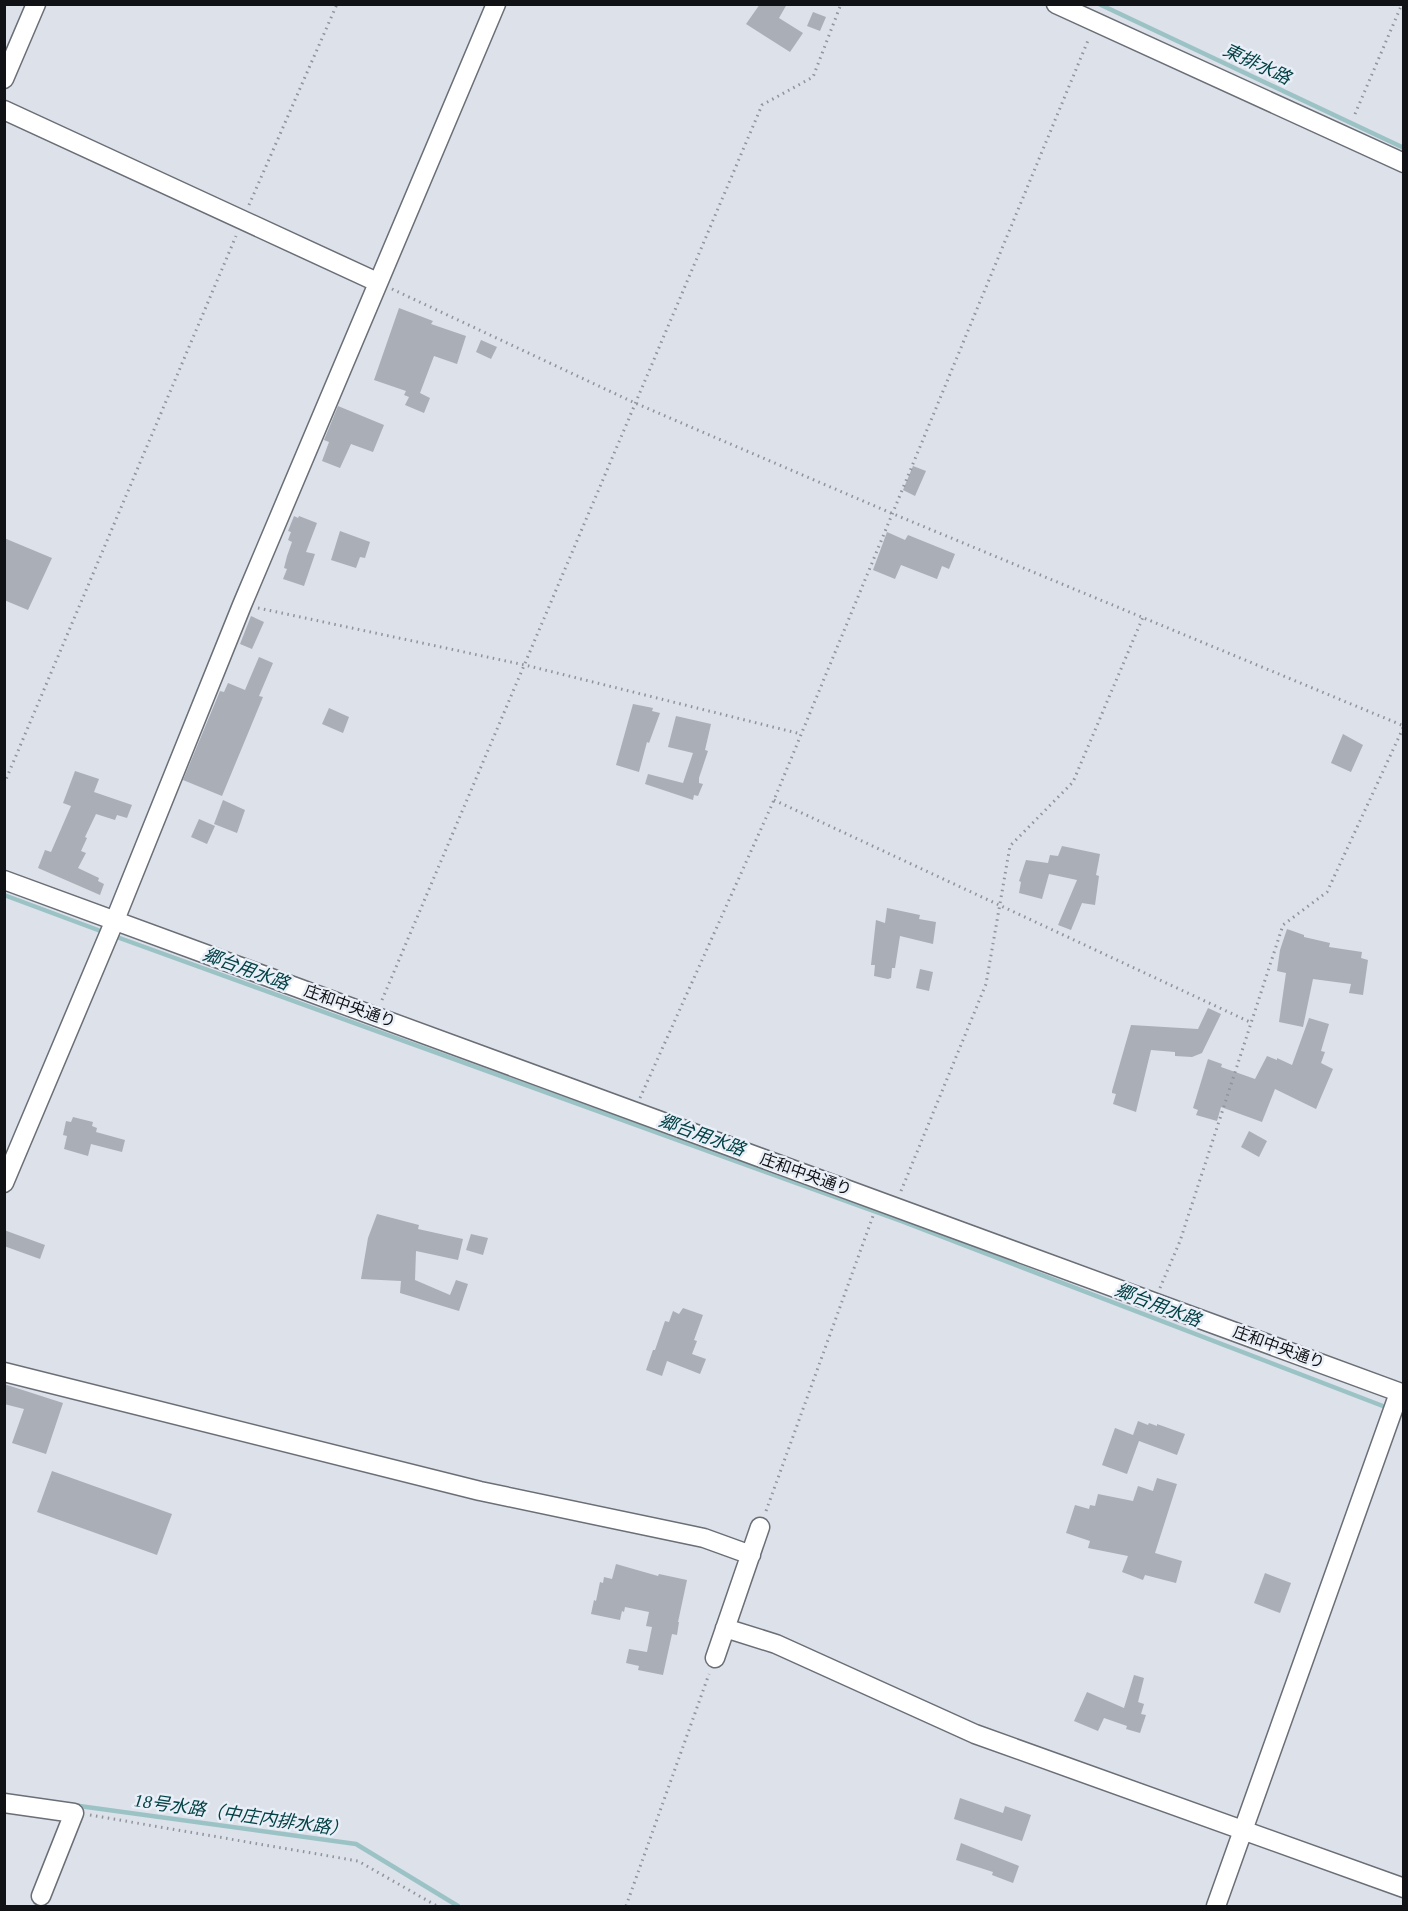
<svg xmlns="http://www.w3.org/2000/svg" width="1408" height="1911" font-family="'Times New Roman','Noto Sans JP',serif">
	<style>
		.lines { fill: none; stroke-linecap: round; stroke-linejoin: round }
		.stream { stroke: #9bc3c5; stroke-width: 4.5 }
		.building { fill: #aaaeb7 }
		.minor-casing { stroke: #6a6e76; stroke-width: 21 }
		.path { stroke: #90949b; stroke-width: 3; stroke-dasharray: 1.5 4.5; stroke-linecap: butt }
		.minor { stroke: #fff; stroke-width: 18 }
		.labels { text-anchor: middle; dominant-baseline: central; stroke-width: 5; stroke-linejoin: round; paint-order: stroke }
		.street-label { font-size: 16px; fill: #111215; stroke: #e9eef7 }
		.water-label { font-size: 18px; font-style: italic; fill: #024245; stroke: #e9eef7 }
	</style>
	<rect width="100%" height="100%" fill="#dce1ea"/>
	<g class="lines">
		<path class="stream" d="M1099,4l305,144
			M4,895l102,38
			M114,936l787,285 487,187
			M72,1805l284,39 102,62"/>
	</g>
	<path class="building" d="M760,4h27l-8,14 24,15 -13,19 -44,-28z
		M813,12l13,5 -6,14 -13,-5z
		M399,308l34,13 -2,3 35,12 -9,28 -23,-8 -14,37 10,5 -6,15 -19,-8 4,-8 -5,-2 2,-4 -32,-11z
		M481,340l16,7 -6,12 -15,-7z
		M338,406l46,19 -11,27 -22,-8 -11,24 -18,-7 7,-19 -5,-2z
		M913,466l13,5 -11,25 -12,-6z
		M294,516l4,2 1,-2 18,7 -11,29 9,2 -11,32 -21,-7 4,-10 -3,-1 3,-12 5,-14 -4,-2 3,-8 -3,-1z
		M340,531l30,11 -5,16 -5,-1 -4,11 -25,-8z
		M887,532l18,8 3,-5 47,19 -6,15 -7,-3 -5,13 -36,-14 -6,14 -22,-9z
		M4,538l48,20 -24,52 -24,-10z
		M251,616l13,6 -12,27 -12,-5z
		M259,657l14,6 -14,33 4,1 -41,99 -39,-16 37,-89 4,1 4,-9 17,7z
		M633,704l20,4 -1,3 8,2 -11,30 -2,-1 -8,30 -23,-7z
		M329,708l20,9 -6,16 -21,-9z
		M676,716l35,8 -6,26 3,1 -9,27v5l4,1 -5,12 -4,-1 -1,5 -48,-16 3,-10 35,9 10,-30 -25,-6z
		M1343,734l20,11 -12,27 -20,-9z
		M75,771l24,8 -5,13 38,13 -5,13 -10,-3 -2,5 -19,-6 -11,23 2,1 -6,13 5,2 -8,15 21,10 -1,3 6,3 -4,11 -62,-27 7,-18 6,2 20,-46 -8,-3z
		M223,800l22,10 -8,23 -23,-9z
		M199,819l16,7 -8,18 -16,-7z
		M1062,846l38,8 -4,21 3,1 -4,29 -13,-2 -11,27 -13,-5 19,-45 -28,-6 -7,25 -23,-6 2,-11 -2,-1 7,-21 22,3 2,-8 8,1z
		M887,908l33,7 -1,4 17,3 -3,22 -33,-8 -5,32h-3l-1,10 -3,1 -14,-3 1,-11h-4l5,-45 9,3z
		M1287,929l17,6v2l26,6 -1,4 33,5 -1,6 7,2 -5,35 -14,-2 2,-9 -38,-5 -10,48 -24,-5 7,-49 -9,-2 3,-21z
		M920,969l13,3 -4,19 -13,-3z
		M1208,1008l13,6 -19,39 -10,4 -17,-1v-4l-24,-2 -15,62 -23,-8 3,-10 -4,-1v-2l19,-66 67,4z
		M1309,1018l20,6 -8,27 4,1 -4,11 12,6 -17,40 -41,-20 -13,33 -41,-15 -4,14 -21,-6 2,-5 -5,-2 15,-49 14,5 -1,3 34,12 12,-23 10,4v-2l15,7z
		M73,1117l20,5 -1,4 5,2 -1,4 29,8 -3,12 -31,-8 -3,12 -24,-7 3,-13 -4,-1 3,-14 5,1z
		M1249,1131l18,10 -8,16 -18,-10z
		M377,1214l42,11 -1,4 45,10 -5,21 -42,-9 -1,29 35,15 6,-15 12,4 -9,27 -59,-18 1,-12 -40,-2 7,-41z
		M4,1230l41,15 -5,14 -36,-13z
		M471,1234l17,4 -5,17 -17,-5z
		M683,1308l20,7 -9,25 3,1 -5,13 14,5 -6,15 -33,-13 -5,15 -16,-6 7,-20h2l10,-29 4,1 4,-11 6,3z
		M4,1384l59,19 -17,51 -34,-11 12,-34 -20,-5z
		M1138,1421l10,4 1,-2 8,3v-2l28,10 -8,21 -38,-14 -12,33 -25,-9 13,-37 18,7z
		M52,1471l120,43 -15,41 -120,-43z
		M1157,1478l20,6 -22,69 27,8 -6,22 -31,-8 -2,5 -21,-8 6,-16 -40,-8 2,-7 -24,-8 9,-28 14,4 1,-4 5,1 3,-12 35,7 5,-15 15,5z
		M616,1564l42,12 1,-2 28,6 -9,42h1l-2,13 -5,-1 -9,41 -25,-5 1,-4 -13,-3 3,-14 18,3 5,-25 -6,-1 3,-14 -24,-5 -1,5 -2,-1 -2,9 -29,-6 3,-14 2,1 4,-19 3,1 1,-6 8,2z
		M1265,1573l26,10 -11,30 -26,-10z
		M1134,1675l10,3 -6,24 6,2 -3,10 5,1 -6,18 -14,-4 1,-3 -23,-8 -6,13 -24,-10 13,-29 37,16z
		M960,1798l43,15 2,-7 26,9 -9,26 -68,-22z
		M961,1843l58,23 -6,17 -21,-8 1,-3 -37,-12z"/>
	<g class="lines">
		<defs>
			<path id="minor" d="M1056,4l348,159
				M4,79l32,-75
				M4,110l373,172
				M4,880l1400,514
				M4,1183l111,-263 127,-315 254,-601
				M4,1372l476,119 224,47 47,17
				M725,1628l51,16 199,90 429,154
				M715,1658l45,-131
				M4,1803l70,10 -33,83
				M1216,1906l183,-513"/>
		</defs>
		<use href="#minor" class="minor-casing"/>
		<path class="path" d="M1355,114l47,-110
			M249,205l88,-201
			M392,289l243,114 256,110 513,213
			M258,608l267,57 276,69
			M4,784l232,-548
			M774,800l478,223
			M382,1000l380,-895 51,-28 28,-73
			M640,1098l134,-298 315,-762
			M901,1191l85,-207 24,-138 63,-64 70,-165
			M1160,1288l20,-47 103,-316 44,-33 77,-166
			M766,1511l107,-295
			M90,1815l268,46 79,45
			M626,1906l83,-232"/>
		<use href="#minor" class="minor"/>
	</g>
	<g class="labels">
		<g class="street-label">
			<text transform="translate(350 1006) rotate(20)">庄和中央通り</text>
			<text transform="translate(806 1174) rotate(20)">庄和中央通り</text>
			<text transform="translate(1279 1347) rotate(20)">庄和中央通り</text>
		</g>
		<g class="water-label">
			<text transform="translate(1257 64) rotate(25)">東排水路</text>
			<text transform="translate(246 969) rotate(20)">郷台用水路</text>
			<text transform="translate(702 1135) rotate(20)">郷台用水路</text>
			<text transform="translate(1158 1305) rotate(21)">郷台用水路</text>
			<text transform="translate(241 1815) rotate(8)">18号水路（中庄内排水路）</text>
		</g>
	</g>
	<rect width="1408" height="1911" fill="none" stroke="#111215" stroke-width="12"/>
</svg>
